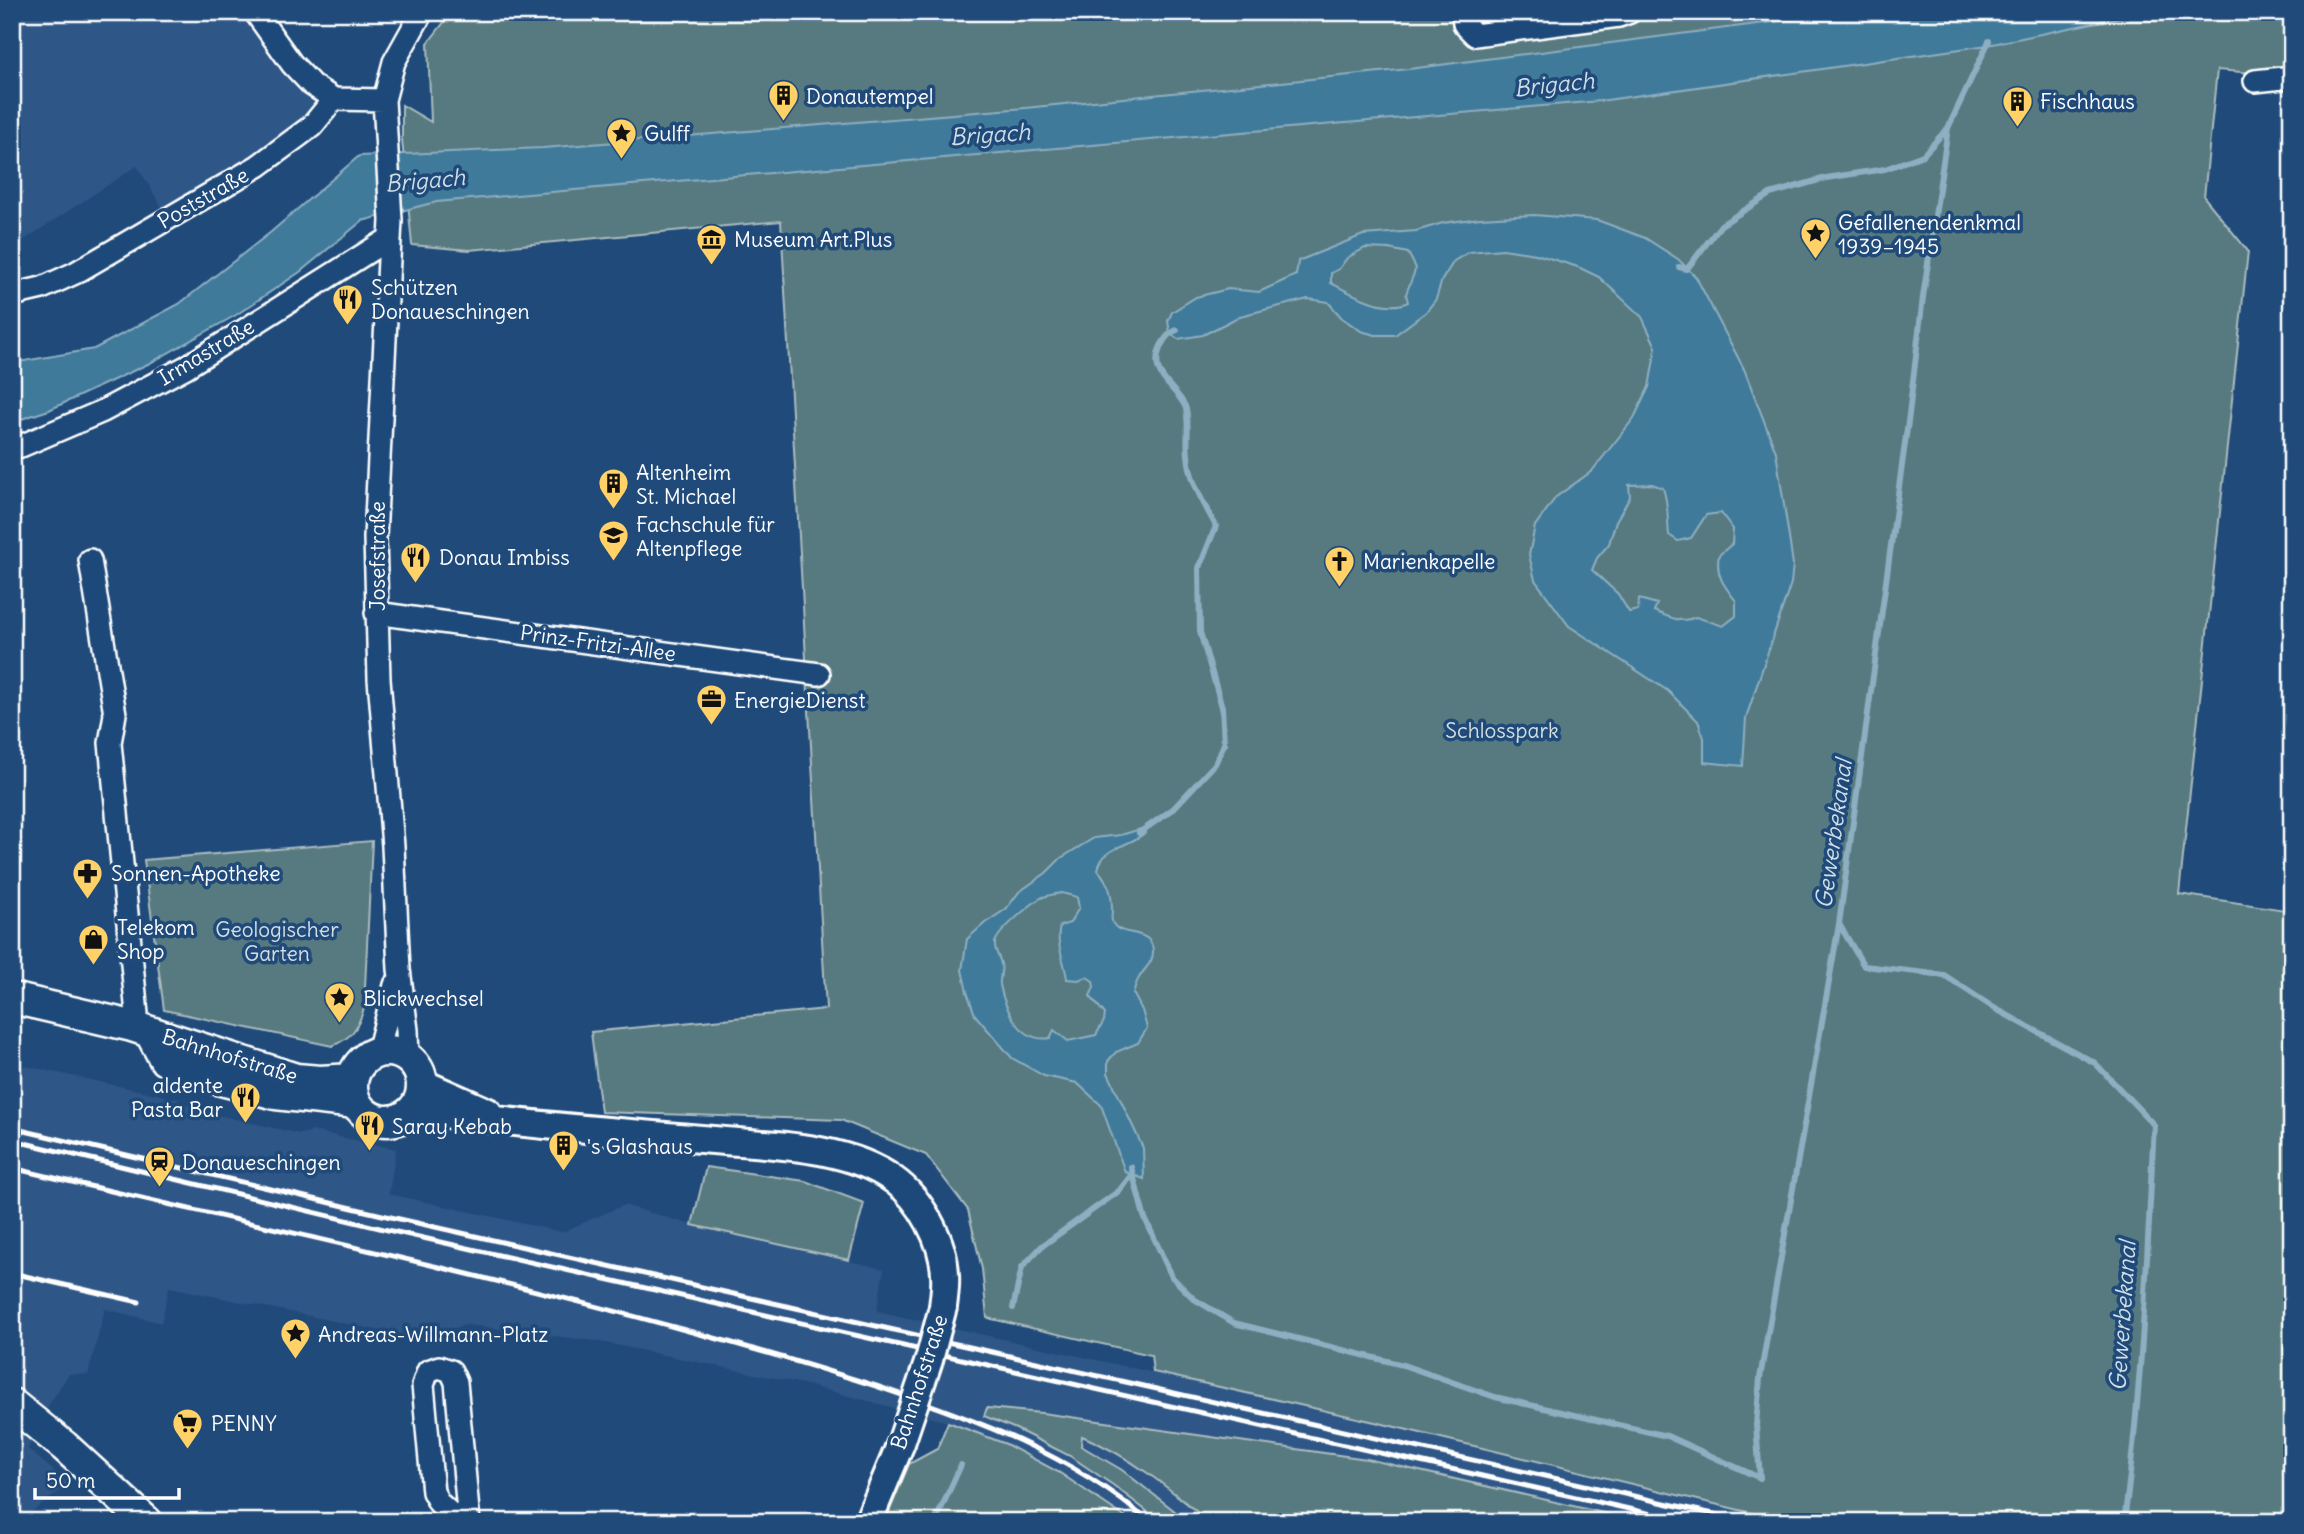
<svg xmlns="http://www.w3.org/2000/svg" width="2304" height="1534" font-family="Delius,sans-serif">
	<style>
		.built { fill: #2e5787 }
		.green { fill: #577a7f; stroke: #abbcbf; stroke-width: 2 }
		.water { fill: #417a9a; stroke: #8dafc2; stroke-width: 2; fill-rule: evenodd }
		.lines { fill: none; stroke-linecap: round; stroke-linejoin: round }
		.stream { stroke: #8dafc2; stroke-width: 6 }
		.minor-casing { stroke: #fff; stroke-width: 26 }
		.tertiary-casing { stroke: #fff; stroke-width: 32 }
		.secondary-casing { stroke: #fff; stroke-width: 35 }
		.minor { stroke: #1f4a7a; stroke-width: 21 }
		.tertiary { stroke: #1f4a7a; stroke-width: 26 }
		.secondary { stroke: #1f4a7a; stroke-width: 30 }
		.rail { stroke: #fff; stroke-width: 5 }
		.tertiary-bridge-casing { stroke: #fff; stroke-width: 32; stroke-linecap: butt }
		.tertiary-bridge { stroke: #1f4a7a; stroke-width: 26 }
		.labels { text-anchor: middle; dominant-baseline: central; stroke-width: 7; stroke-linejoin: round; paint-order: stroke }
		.poi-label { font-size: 21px; fill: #fff; stroke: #1f4a7a; text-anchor: start }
		.street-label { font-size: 21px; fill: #fff; stroke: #1f4a7a }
		.park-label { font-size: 21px; fill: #d5dedf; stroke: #1f4a7a }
		.water-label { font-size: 23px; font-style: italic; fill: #d0dee6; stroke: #1f4a7a }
	</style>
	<rect width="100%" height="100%" fill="#1f4a7a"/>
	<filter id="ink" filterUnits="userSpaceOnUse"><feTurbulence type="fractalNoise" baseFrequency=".0143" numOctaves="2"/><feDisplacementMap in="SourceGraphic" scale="14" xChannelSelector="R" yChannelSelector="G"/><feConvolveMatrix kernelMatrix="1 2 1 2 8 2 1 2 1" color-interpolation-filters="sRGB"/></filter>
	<g filter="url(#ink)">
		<path class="built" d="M12,12h243l71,82 -50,53 -113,62 -26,-43 -125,82z
			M12,1063l167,36v4l23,5 -1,3 99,23 13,-3 83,18 -7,45 173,38 62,-27 68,20 192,44 -7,42 498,111 414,100h-146l-276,-63 -325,-46 -55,-5 -3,8 32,13 54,27 43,29 48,37h-29l-72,-49 -54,-29 -58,-22 -145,-38 -202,-42 -133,-17 -58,12 -241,-50 -8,36 -56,-14 -17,66 -19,-1 -19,29 -22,46 41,35 -50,38h-7z
			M1082,1436l49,24 39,29 39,33h-20l-67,-52 -41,-25z"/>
		<path class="green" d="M452,12h1011l12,23 155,-23h662v56l-14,7 -61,-5 -13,127 44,54 -69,643 113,17v611h-503l-414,-100 -222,-50 -2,-17 -164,-37 -5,-49 -14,-59 -42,-55 -85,-35 -240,-8 -10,-80 235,-23 -45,-788 -312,29 -57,-5 -10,-106v-34l29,17 -3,-79z
			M372,841l-8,167c-6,20 -12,30 -32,38l-168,-36 -20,-150z
			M706,1167l99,14 59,22 -15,57 -157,-35z
			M987,1408l55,5 325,46 276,63h-434c-40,-34 -79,-66 -127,-86l-1,10 41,24 67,52h-28l-48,-37 -43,-29 -54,-27 -32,-13z
			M948,1422l58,22 54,29 72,49h-247l24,-58 28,-15z"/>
		<path class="water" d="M1849,12h296l-157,33 -388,56 -1164,101 -74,19 -62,51 -64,43 -86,48 -101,47 -37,12v-59l82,-14 85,-45 92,-72 88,-76 184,-8 482,-40 384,-39z
			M1534,215l63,5 48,18 33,21 18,18 48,92 32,83 17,112 -2,19 -45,135 -3,48 -39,-4v-24l-6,-17 -30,-30 -99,-65 -34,-46 -6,-25 6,-29 21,-29 36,-26 42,-53 15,-31 7,-40 -14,-30 -43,-40 -21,-10 -42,-13 -33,-5 -34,3 -15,9 -12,19 -6,19 -10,13 -31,23h-20l-14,-4 -19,-13 -14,-16 -20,-3 -68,17 -37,19 -25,4 -8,-6 -2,-12 4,-9 24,-15 32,-8 31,3 37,-17 2,-14 65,-26 53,-4 27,-8 37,-5zM1365,248l24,1 19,4 8,15 -10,26 2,8c-24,11 -56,-8 -77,-19v-10l8,-4 8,-11zM1652,484l11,4c6,18 4,29 6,47l9,6 13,-3 15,-23 15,-2 12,16 -1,15 -13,11c-4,20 5,31 17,46v15l-13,10 -27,-9c-15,7 -27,0 -42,-6l3,-7 -18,-5 -1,11 -9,2 -11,-18 -26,-24 5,-12 12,-14 7,-23 14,-24 -1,-12z
			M1144,828l2,4c-16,15 -44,14 -48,38 11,13 14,23 14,40 0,3 -1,7 0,11 5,18 39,5 41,29 1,13 -9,18 -14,28 -3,4 -4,10 -6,15l9,17 5,18 -9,15 -22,9 -8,9v12l35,75 1,31 -19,-7 -24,-67 -24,-22 -33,-7 -32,-18 -37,-43 -8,-23 -5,-22 5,-31 18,-16 21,-14 13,-17 27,-19 15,-15 33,-20 27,-3zM1062,893l15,4 2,11 -9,15 -10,3c-5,17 5,36 7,53l11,1 9,-3 6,4 1,6 -4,9 15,18 -1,7 -8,14 -28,6 -14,-11 -4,8c-29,5 -45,-28 -50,-53 -1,-7 3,-15 1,-21 -1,-7 -7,-13 -6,-21 2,-11 36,-39 46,-45 6,-3 15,-4 21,-5z"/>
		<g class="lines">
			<path class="stream" d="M1989,41l-41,87 -25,169 -14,117 -70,510 25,42 80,9 50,33 101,55 59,62c-7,132 -12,266 -30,397
				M1679,267l8,2 34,-44 49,-31 56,-16 59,-9 38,-14 25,-27
				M1139,833l34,-24 42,-45 9,-20 -2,-37 -22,-75 -1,-64 17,-42c-13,-24 -26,-44 -28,-71 -2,-12 2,-38 -3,-49 -11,-22 -39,-31 -23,-62 4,-7 7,-11 15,-14
				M1131,1167l13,49 28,61 22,22 40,24 169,42 92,32 172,39 93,42 -4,-53 4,-47 79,-454
				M1013,1308l9,-41 20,-21 77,-55 13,-17
				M935,1522l26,-57"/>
			<defs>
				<path id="minor" d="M255,12l37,52 20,21 22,14
					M1463,12l1,12 11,11 144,-19 11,-4
					M2255,81l37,-4
					M12,295l30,-7 33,-15 183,-107 54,-40 22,-27 50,1
					M12,448l9,-2 82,-35 83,-44 204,-129
					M90,560l25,154 -5,29 27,271 -5,12
					M376,613l443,61
					M378,1052l17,-67
					M408,1059l-1,-29 -8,-61 -6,-123 -14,-167 -4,-141 16,-318 -7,-120 10,-38 28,-50
					M460,1522l-21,-19 -6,-11 -10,-107 5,-14 11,-4 12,4 5,11 13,140"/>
				<path id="tertiary" d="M422,1083l66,29
					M412,1110c69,9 138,16 207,22 35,3 70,6 106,9 52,4 125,6 169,39 27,19 50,62 51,95 1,11 -1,22 -2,32
					M868,1522l33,-79"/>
				<path id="secondary" d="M12,998l120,28 164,53 24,2 32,-2
					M150,1032l15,28 25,12 86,22 80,9
					M352 1086a35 35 0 1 1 70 0a35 35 0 1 1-70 0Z
					M12,1404l52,42 83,76"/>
			</defs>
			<use href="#minor" class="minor-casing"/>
			<use href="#tertiary" class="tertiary-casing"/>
			<use href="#secondary" class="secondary-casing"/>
			<use href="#minor" class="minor"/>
			<use href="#tertiary" class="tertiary"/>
			<use href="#secondary" class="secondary"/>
			<path class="rail" d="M12,1128l383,90 1354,304
				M12,1140l380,91 1295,291
				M12,1168c225,53 451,101 673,162 64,17 128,36 191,56 95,32 196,68 273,136
				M12,1273l127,29"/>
			<defs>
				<path id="tertiary-bridge" d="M901,1443l28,-83 14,-53"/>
			</defs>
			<use href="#tertiary-bridge" class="tertiary-bridge-casing"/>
			<use href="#tertiary-bridge" class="tertiary-bridge"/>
		</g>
	</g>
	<defs>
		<symbol id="building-pin" viewBox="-11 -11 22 30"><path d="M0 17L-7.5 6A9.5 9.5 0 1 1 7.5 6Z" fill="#ffd166" stroke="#1f4a7a"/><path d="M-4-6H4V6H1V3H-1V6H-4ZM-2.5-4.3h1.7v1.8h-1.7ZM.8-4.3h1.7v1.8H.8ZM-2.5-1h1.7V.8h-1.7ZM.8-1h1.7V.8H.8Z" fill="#111"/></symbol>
		<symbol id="sight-pin" viewBox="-11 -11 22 30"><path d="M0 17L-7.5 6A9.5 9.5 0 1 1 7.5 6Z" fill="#ffd166" stroke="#1f4a7a"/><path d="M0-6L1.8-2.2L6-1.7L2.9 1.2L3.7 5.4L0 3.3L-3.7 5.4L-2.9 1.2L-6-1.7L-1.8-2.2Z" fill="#111"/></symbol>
		<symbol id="museum-pin" viewBox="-11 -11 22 30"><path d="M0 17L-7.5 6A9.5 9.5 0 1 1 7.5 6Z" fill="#ffd166" stroke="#1f4a7a"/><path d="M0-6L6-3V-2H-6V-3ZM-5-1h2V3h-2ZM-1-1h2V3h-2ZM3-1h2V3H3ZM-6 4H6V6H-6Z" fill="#111"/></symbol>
		<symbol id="restaurant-pin" viewBox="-11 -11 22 30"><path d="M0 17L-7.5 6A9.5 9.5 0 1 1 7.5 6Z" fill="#ffd166" stroke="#1f4a7a"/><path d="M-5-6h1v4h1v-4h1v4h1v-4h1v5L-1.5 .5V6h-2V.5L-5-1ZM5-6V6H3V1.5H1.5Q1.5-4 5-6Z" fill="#111"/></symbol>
		<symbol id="university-pin" viewBox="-11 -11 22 30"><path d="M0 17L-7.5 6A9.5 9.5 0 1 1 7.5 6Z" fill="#ffd166" stroke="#1f4a7a"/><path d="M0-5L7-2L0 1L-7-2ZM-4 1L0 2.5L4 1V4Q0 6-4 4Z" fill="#111"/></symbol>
		<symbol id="church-pin" viewBox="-11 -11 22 30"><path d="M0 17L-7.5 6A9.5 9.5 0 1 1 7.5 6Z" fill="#ffd166" stroke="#1f4a7a"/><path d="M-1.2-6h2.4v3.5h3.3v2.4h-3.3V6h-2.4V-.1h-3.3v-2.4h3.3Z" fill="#111"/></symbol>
		<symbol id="office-pin" viewBox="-11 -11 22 30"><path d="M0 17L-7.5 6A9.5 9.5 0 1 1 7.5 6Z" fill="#ffd166" stroke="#1f4a7a"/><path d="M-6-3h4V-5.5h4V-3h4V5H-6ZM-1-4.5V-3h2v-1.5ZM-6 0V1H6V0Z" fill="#111"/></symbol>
		<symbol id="pharmacy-pin" viewBox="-11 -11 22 30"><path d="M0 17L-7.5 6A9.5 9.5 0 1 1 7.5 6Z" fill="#ffd166" stroke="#1f4a7a"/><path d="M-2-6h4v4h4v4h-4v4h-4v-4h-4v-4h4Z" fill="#111"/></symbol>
		<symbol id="shop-pin" viewBox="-11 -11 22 30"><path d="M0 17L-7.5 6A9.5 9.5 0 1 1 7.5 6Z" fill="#ffd166" stroke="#1f4a7a"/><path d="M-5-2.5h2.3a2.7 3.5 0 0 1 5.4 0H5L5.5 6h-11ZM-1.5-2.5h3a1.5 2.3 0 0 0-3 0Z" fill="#111"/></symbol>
		<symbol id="station-pin" viewBox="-11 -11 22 30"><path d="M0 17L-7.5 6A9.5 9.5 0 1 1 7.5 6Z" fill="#ffd166" stroke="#1f4a7a"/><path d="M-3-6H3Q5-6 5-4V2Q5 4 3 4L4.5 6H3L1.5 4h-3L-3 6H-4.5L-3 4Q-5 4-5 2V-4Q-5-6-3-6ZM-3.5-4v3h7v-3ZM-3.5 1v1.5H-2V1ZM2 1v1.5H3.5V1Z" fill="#111"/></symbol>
		<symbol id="supermarket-pin" viewBox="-11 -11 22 30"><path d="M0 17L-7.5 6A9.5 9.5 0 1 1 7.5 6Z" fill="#ffd166" stroke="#1f4a7a"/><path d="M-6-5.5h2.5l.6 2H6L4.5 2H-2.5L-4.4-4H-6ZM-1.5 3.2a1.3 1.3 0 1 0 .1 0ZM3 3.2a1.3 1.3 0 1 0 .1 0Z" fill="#111"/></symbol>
	</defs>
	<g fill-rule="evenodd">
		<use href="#building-pin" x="766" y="78" width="35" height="47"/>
		<use href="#building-pin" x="2000" y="84" width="35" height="47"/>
		<use href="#sight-pin" x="604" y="116" width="35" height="47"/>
		<use href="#sight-pin" x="1798" y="216" width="35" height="47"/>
		<use href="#museum-pin" x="694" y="222" width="35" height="47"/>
		<use href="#restaurant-pin" x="330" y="282" width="35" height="47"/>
		<use href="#building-pin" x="596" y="466" width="35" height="47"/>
		<use href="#university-pin" x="596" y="518" width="35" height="47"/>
		<use href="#restaurant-pin" x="398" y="540" width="35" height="47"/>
		<use href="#church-pin" x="1322" y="544" width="35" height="47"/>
		<use href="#office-pin" x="694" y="682" width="35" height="47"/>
		<use href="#pharmacy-pin" x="70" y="856" width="35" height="47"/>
		<use href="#shop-pin" x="76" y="922" width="35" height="47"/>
		<use href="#sight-pin" x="322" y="980" width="35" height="47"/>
		<use href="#restaurant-pin" x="228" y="1080" width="35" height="47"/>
		<use href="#restaurant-pin" x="352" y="1108" width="35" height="47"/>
		<use href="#building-pin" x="546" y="1128" width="35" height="47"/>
		<use href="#station-pin" x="142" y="1144" width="35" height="47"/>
		<use href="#sight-pin" x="278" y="1316" width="35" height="47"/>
		<use href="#supermarket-pin" x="170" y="1406" width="35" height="47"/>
	</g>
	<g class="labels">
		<g class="poi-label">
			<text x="806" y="96">Donautempel</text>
			<text x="2040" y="101">Fischhaus</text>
			<text x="644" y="133">Gulff</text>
			<text x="1838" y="222">Gefallenendenkmal<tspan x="1838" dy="24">1939–1945</tspan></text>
			<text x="734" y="239">Museum Art.Plus</text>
			<text x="371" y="287">Schützen<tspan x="371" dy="24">Donaueschingen</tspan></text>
			<text x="636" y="472">Altenheim<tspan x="636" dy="24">St. Michael</tspan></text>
			<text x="636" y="524">Fachschule für<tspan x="636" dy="24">Altenpflege</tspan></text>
			<text x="439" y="557">Donau Imbiss</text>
			<text x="1363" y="561">Marienkapelle</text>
			<text x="734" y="700">EnergieDienst</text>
			<text x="111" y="873">Sonnen-Apotheke</text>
			<text x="117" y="927">Telekom<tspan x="117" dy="24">Shop</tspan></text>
			<text x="363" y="998">Blickwechsel</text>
			<text x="223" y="1085" text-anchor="end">aldente<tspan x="223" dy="24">Pasta Bar</tspan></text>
			<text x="392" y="1126">Saray Kebab</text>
			<text x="587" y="1146">'s Glashaus</text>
			<text x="182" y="1162">Donaueschingen</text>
			<text x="318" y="1334">Andreas-Willmann-Platz</text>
			<text x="211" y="1423">PENNY</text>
		</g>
		<g class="street-label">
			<text transform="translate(203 198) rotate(-30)">Poststraße</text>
			<text transform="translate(206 352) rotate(-31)">Irmastraße</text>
			<text transform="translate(377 556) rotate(-90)">Josefstraße</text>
			<text transform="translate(598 643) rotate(8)">Prinz-Fritzi-Allee</text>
			<text transform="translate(230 1056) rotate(17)">Bahnhofstraße</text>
			<text transform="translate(919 1382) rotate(-72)">Bahnhofstraße</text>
		</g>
		<g class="park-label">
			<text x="1502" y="730">Schlosspark</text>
			<text x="277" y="929">Geologischer<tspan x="277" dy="24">Garten</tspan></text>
		</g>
		<g class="water-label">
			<text transform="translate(1554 84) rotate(-6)">Brigach</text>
			<text transform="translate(990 134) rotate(-4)">Brigach</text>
			<text transform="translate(425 180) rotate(-5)">Brigach</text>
			<text transform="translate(1833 834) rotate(-82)">Gewerbekanal</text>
			<text transform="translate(2122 1316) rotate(-86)">Gewerbekanal</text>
		</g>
	</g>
	<rect width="2304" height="1534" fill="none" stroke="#1f4a7a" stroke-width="42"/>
	<rect x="21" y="21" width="2262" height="1492" fill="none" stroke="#fff" stroke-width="2.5" filter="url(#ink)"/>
	<path d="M35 1488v10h144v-10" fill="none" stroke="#ffffff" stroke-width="3.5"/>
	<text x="46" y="1488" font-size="21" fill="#ffffff" stroke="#1f4a7a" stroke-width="5" paint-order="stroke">50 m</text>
</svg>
